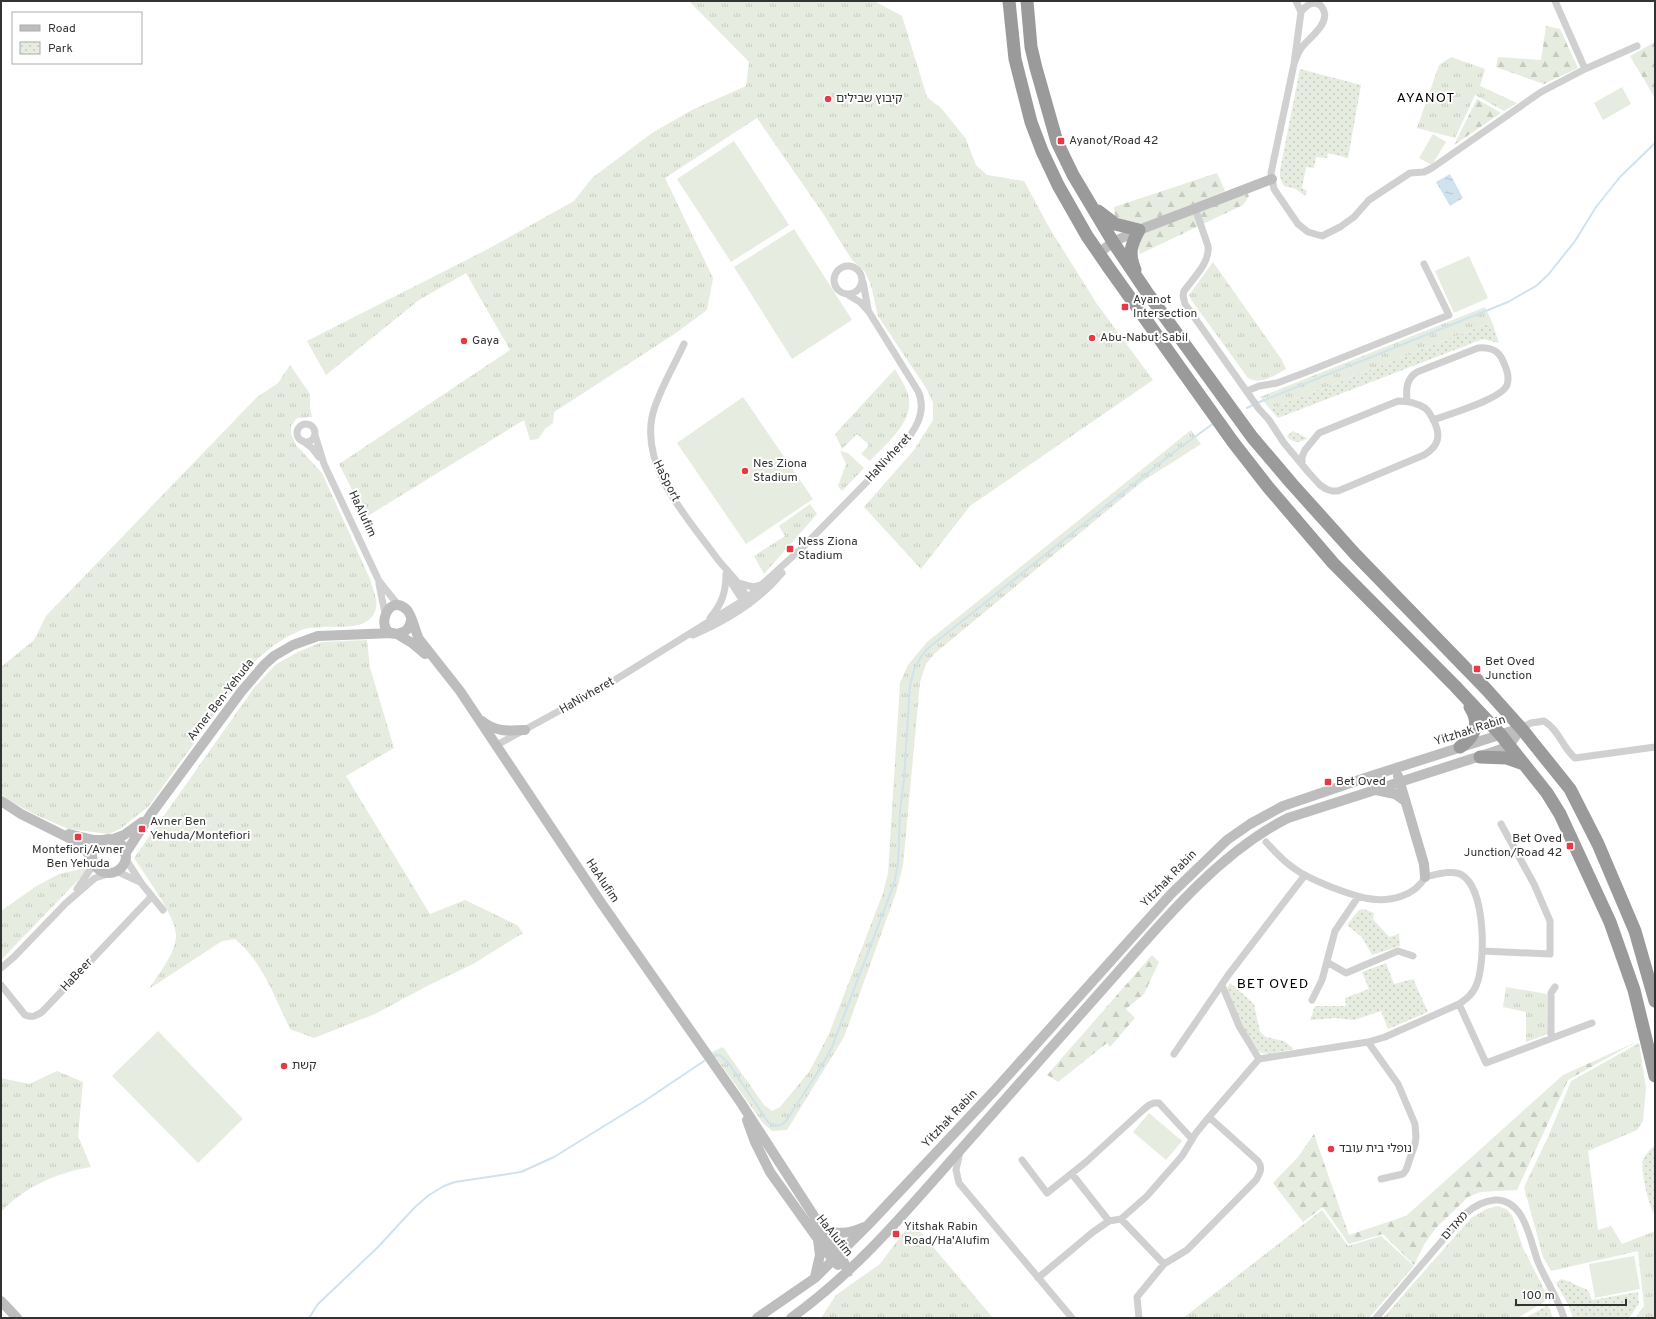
<svg xmlns="http://www.w3.org/2000/svg" width="1656" height="1319" font-family="Overpass,'Noto Sans Hebrew',sans-serif">
	<style>
		.grass { fill: url(#grass-tufts) }
		.forest { fill: url(#forest-firs) }
		.park { fill: url(#park-dots) }
		.pitch { fill: #e6ecdf }
		.water { fill: url(#water-ripples) }
		.lines { fill: none; stroke-linecap: round; stroke-linejoin: round }
		.stream { stroke: #cfe2ee; stroke-width: 2 }
		.street { stroke: #d0d0d0; stroke-width: 7 }
		.secondary { stroke: #bdbdbd; stroke-width: 10 }
		.highway { stroke: #9a9a9a; stroke-width: 13 }
		.poi-dot { fill: #e63946; stroke: #fff; stroke-width: 1.5 }
		.labels { text-anchor: middle; dominant-baseline: central; stroke-width: 4; stroke-linejoin: round; paint-order: stroke }
		.poi-label { font-size: 12px; fill: #333; stroke: #fff; text-anchor: start }
		.street-label { font-size: 12px; fill: #333; stroke: #fff }
		.quarter-label { font-size: 14px; letter-spacing: 1px; fill: #000; stroke: #fff }
	</style>
	<defs>
		<pattern id="grass-tufts" width="24" height="20" patternUnits="userSpaceOnUse"><rect width="24" height="20" fill="#e6ecdf"/><path d="M3 7l-1-3M5 7V3M7 7l1-3M15 17l-1-3M17 17v-4M19 17l1-3" fill="none" stroke="#c6cbc0"/></pattern>
		<pattern id="forest-firs" width="22" height="20" patternUnits="userSpaceOnUse"><rect width="22" height="20" fill="#e6ecdf"/><path d="M5 1l3.5 6h-7zM16 11l3.5 6h-7z" fill="#c6cbc0"/></pattern>
		<pattern id="park-dots" width="8" height="8" patternUnits="userSpaceOnUse"><rect width="8" height="8" fill="#e6ecdf"/><path d="M2 2h.1M6 6h.1" fill="none" stroke="#c6cbc0" stroke-width="1.8" stroke-linecap="round"/></pattern>
		<pattern id="water-ripples" width="26" height="14" patternUnits="userSpaceOnUse"><rect width="26" height="14" fill="#cfe2ee"/><path d="M2 4q2-2 4 0t4 0M15 11q2-2 4 0t4 0" fill="none" stroke="#b2c2cd"/></pattern>
	</defs>
	<rect width="100%" height="100%" fill="#fff"/>
	<path class="grass" d="M689,1h185l28,15 25,81 15,12 24,30 10,26 11,10 37,6 26,48 47,75 56,76 -183,126 -49,63 -57,-62 50,-57 19,-30v-18l-7,-14 -48,-72 -7,-31 -6,-13 -13,-12 -30,-48 -65,-94 -92,60 48,100 -6,32 -34,25 -119,77 -1,11 -8,6 -7,10 -8,1 -6,-20 -158,97 -27,-53 171,-114 -44,-77 -47,27 -93,75 -19,-34 181,-92 86,-48 18,-23 60,-45 40,-23 54,-24 3,-24z
		M1451,57l34,12 -5,17 37,17 -13,8 -29,-16 -20,43 -38,-10 22,-63z
		M1213,262l69,98 4,9c-12,7 -25,16 -38,9l-56,-77 -3,-6z
		M1485,307l7,15 -222,87 -10,-12z
		M290,365l20,29v14l2,9 -15,1 -6,8v8l5,11 26,28 48,106c2,8 8,20 6,29 -5,23 -36,18 -53,19 -6,1 -13,0 -19,2 -23,9 -42,24 -59,43l-96,134 -29,23 -11,5 -41,-5 -34,-15 -24,-13 -9,-7v-127l33,-27 12,-24 210,-218 22,-15z
		M895,369c4,7 9,15 12,22 11,29 -21,52 -37,70l-9,-7 8,-9 -12,-11 -15,15 -7,-15z
		M1191,430l10,14 -58,37 -209,173 -8,10 -6,18 -17,184 -7,27 -52,144 -57,93 -15,1 -9,-8 -51,-71 11,-5 41,58 8,6 8,-4 29,-35 20,-38 54,-141 5,-20 12,-190 8,-18 19,-23z
		M840,451l8,2 16,15 -22,23 -4,-5 8,-22z
		M810,504l7,10 -53,60 -10,-18 31,-20 -6,-10z
		M367,640l3,28 24,80 -48,28 84,138 35,-14 52,25 6,8 -50,31 -44,21 -54,29 -61,24 -24,-9c-15,-31 -28,-68 -55,-90l-13,2 -73,48c9,-14 26,-35 27,-52 2,-18 -31,-62 -42,-79l120,-170 21,-23 23,-13 24,-10z
		M86,868v4l-85,88v-49l34,-24 24,-13z
		M1506,987l41,7 1,40 -22,8v-30l-23,-5z
		M1639,1043l7,45 -3,33 -6,9 -49,21 10,79 13,-4 11,18 33,-13v87h-20l9,-12 -6,-55 -87,20 -8,-14 -19,-70 24,-50 23,-56z
		M57,1071l26,11 -5,54 13,31c-32,5 -67,20 -90,45v-134l28,6z
		M1498,1206l8,3 6,6 11,33 26,51 -31,19h-135l88,-100 15,-9z
		M1322,1210l26,36 33,-10 33,30 -45,52h-186z
		M913,1223l80,95h-172l15,-23 44,-31 23,-31z"/>
	<path class="forest" d="M1546,26l14,3 18,39 -34,16 -48,-17 2,-10 43,3z
		M1655,42v56l-25,-42z
		M1477,99l24,14 -47,32z
		M1217,173l8,18 -82,33 -28,-6 -1,-11z
		M1247,193l2,3 -6,9 -103,49 -2,-8 7,-14z
		M1152,955l7,7 -15,32 -18,15 9,9 -25,29 -3,-4 -49,39 -11,-7z
		M1636,1042l-68,38 -51,110 -37,2 -12,5 -32,31 -11,15 -11,22 -31,-31 -34,10 -26,-37 -20,15 -30,-39 25,-26 16,-23 35,101 57,-19 157,-141z"/>
	<path class="park" d="M1300,69l61,16 -13,73 -20,-5 -1,5 -11,-1 -2,11 -8,-1 -4,21 5,3 -2,5 -9,-7 -12,-3 -4,-8v-8z
		M1492,322l7,21 -16,-4 -205,79 -8,-9z
		M1293,431l14,7h1c-8,5 -15,6 -21,-2z
		M1363,909l11,4 -1,6 16,18 10,-3 1,12 -28,9 -10,-18 -15,-12 12,-15z
		M1386,963l8,21 19,-5 15,33 -40,17 -7,-18 -27,9 -18,-2 -26,2 5,-14h31l-1,-8 24,-9 -7,-17z
		M1230,983l24,21 6,28 6,5 18,4 10,8 -25,5 -8,-1c-9,-9 -32,-49 -34,-61 0,-3 1,-6 3,-9z
		M1655,1145v70c-6,-8 -15,-45 -12,-55 2,-6 8,-11 12,-15z
		M1561,1279c10,2 17,8 27,11l4,10 46,-8 1,12 -10,14h-56l-4,-12 -13,-23z
		M1548,1305l5,13h-28z"/>
	<path class="pitch" d="M1622,87l9,17 -28,16 -9,-17z
		M1433,134l13,8 -14,23 -13,-7z
		M734,141l55,84 -58,37 -54,-83z
		M794,229l58,91 -60,39 -58,-92z
		M1469,256l19,42 -34,15 -19,-42z
		M743,397l70,102 -67,45 -69,-101z
		M158,1031l85,88 -45,44 -86,-87z
		M1149,1113l33,28 -16,19 -33,-28z
		M1634,1256l6,33 -45,9 -6,-34z"/>
	<path class="water" d="M1450,174l13,24 -13,8 -14,-24z"/>
	<g class="lines">
		<path class="stream" d="M1257,403l251,-101 28,-16 12,-11 27,-34 21,-34 24,-30 35,-34
			M1247,408l6,-3
			M714,1056l6,-1 9,9 39,58 6,4 7,-1 5,-4 37,-57 9,-17 62,-163 4,-19 2,-54 4,-32 6,-93 4,-16 7,-13 6,-8 247,-197 40,-29
			M309,1318l9,-14 60,-57 37,-40 14,-12 15,-9 11,-4 66,-10 33,-15 89,-55 61,-41"/>
		<path class="street" d="M1296,1l5,11
			M1555,1l30,68
			M1294,64c2,-6 4,-12 8,-17 7,-9 29,-24 21,-38 -2,-4 -6,-6 -10,-6 -5,1 -9,5 -12,9l-7,52 -23,109 3,16 24,35 10,8 14,4 18,-9 14,-10 15,-17 41,-27 14,-1 8,-4 109,-76 44,-23 52,-23
			M1195,208l13,38c2,17 -14,31 -24,45l-1,5 2,8 74,105 10,11 15,23 25,30 11,12 6,4 6,2h6l86,-36c15,-9 17,-19 10,-34 -3,-5 -5,-10 -9,-13 -8,-5 -18,-7 -27,-7l-79,32 -14,17 -3,7v7
			M834 280a14 14 0 1 1 28 0a14 14 0 1 1-28 0Z
			M863,282l5,27
			M684,344c-9,20 -28,52 -32,73 -10,53 35,100 64,140 11,15 28,28 33,47
			M1247,391l12,-5 18,-3 27,-10 145,-58 -25,-51
			M1407,401c-1,-12 -1,-22 10,-29l61,-24c11,-1 20,1 25,13 3,7 7,15 4,24 -5,14 -58,29 -74,35
			M297 433a9 9 0 1 1 18 0a9 9 0 1 1-18 0Z
			M315,435l9,29 55,117 20,25
			M303,441l9,7 7,9
			M727,576l14,22 6,4
			M738,583l15,4 7,-2
			M379,584l6,29
			M710,618c12,-14 16,-26 16,-44
			M693,635c33,-14 66,-34 89,-62
			M1521,728l10,-5 13,-2c15,9 18,26 31,37l80,-11
			M495,746l115,-63 137,-85 55,-50 98,-100c14,-16 28,-35 18,-57l-49,-79 -9,-10 -12,-7
			M125,858l17,26 21,26
			M116,871l24,11
			M77,889l17,-25
			M1482,951l68,3v-33l-16,-37 -33,-60
			M1327,962l19,11 52,-22 15,5
			M1,968l13,-11 52,-54 29,-25 16,-5
			M1,985l24,30c7,3 11,1 17,-3l110,-116
			M1222,985l17,41 20,33
			M1312,1000l10,-20 13,-49 23,-34
			M1459,1004l27,59 106,-40
			M1551,1038v-45l4,-6
			M1368,1042l30,42 17,40 1,13 -1,7 -9,26 -3,4 -22,5
			M1174,1054l55,-80 76,-99
			M960,1152l-4,18 3,13 113,135
			M1022,1160l25,33 39,-31 57,-52 6,-5 5,-2h5l33,36
			M1072,1174l37,47
			M1121,1219l43,45
			M1038,1278l55,-46 16,-11 12,-2 26,-23 35,-40 14,-23 13,-16 50,-58 109,-17 17,-5 74,-33c7,-5 13,-9 17,-18 10,-23 10,-96 -14,-111 -9,-6 -27,0 -37,2 -5,10 -12,15 -23,19 -25,9 -47,0 -71,-9 -12,-5 -25,-10 -36,-18 -11,-7 -20,-17 -29,-27
			M1139,1318l-2,-21 27,-33 23,-14 69,-70c4,-7 7,-12 2,-19l-49,-44
			M1376,1318l89,-104c9,-8 18,-13 30,-14 30,-1 35,41 43,62 8,19 20,36 26,56"/>
		<path class="secondary" d="M1099,253l14,-11 26,-12 133,-51
			M411,620c-1,6 -4,12 -11,13 -28,7 -14,-44 7,-23 5,5 8,21 12,29l41,52 142,213 139,199 82,127 17,23 8,19
			M397,634l15,9 13,11
			M482,721c13,11 26,10 43,9
			M1398,776l26,88 1,13
			M1376,790l19,4 10,7
			M1,801l20,13 54,27 7,5 10,12
			M69,834l25,6h12
			M92 856a17 17 0 1 1 34 0a17 17 0 1 1-34 0Z
			M111,840l13,-5 18,-13
			M125,854l26,-40 90,-122 23,-27 10,-9 19,-11 25,-9 75,-3
			M747,1120l8,22 15,30 63,88 5,5
			M823,1230c17,4 25,4 41,-3
			M815,1277l5,-22 -2,-15
			M1,1301l16,17
			M757,1318l58,-40 54,-54 125,-133 177,-197 56,-54 23,-16 33,-18 85,-29 153,-49
			M791,1318c64,-46 112,-103 164,-162 54,-61 109,-123 163,-184 48,-55 104,-121 170,-154l208,-67 13,-5 12,-18"/>
		<path class="highway" d="M1009,1l6,58 16,63 11,29 16,34 29,51 22,32 124,174 35,45 65,76 122,123 45,48 47,59 13,21 50,108 24,68 21,86
			M1027,1l4,46 5,21 21,74 16,33 40,67 33,49 106,146 40,47 63,70 132,136 34,38 49,61 28,55 37,87 20,70
			M1098,211l17,13 24,6c-8,15 -11,23 -4,40
			M1460,747c15,-11 21,-23 10,-40
			M1480,757l27,1 17,6"/>
	</g>
	<g class="poi-dot">
		<circle cx="828" cy="99" r="4"/>
		<rect x="1057" y="137" width="8" height="8" rx="2"/>
		<rect x="1121" y="303" width="8" height="8" rx="2"/>
		<circle cx="1092" cy="338" r="4"/>
		<circle cx="464" cy="341" r="4"/>
		<circle cx="745" cy="471" r="4"/>
		<rect x="786" y="545" width="8" height="8" rx="2"/>
		<rect x="1473" y="665" width="8" height="8" rx="2"/>
		<rect x="1324" y="778" width="8" height="8" rx="2"/>
		<rect x="138" y="825" width="8" height="8" rx="2"/>
		<rect x="74" y="833" width="8" height="8" rx="2"/>
		<rect x="1566" y="842" width="8" height="8" rx="2"/>
		<circle cx="284" cy="1066" r="4"/>
		<circle cx="1331" cy="1149" r="4"/>
		<rect x="892" y="1230" width="8" height="8" rx="2"/>
	</g>
	<g class="labels">
		<g class="poi-label">
			<text x="836" y="99">קיבוץ שבילים</text>
			<text x="1069" y="141">Ayanot/Road 42</text>
			<text x="1133" y="300">Ayanot<tspan x="1133" dy="14">Intersection</tspan></text>
			<text x="1100" y="338">Abu-Nabut Sabil</text>
			<text x="472" y="341">Gaya</text>
			<text x="753" y="464">Nes Ziona<tspan x="753" dy="14">Stadium</tspan></text>
			<text x="798" y="542">Ness Ziona<tspan x="798" dy="14">Stadium</tspan></text>
			<text x="1485" y="662">Bet Oved<tspan x="1485" dy="14">Junction</tspan></text>
			<text x="1336" y="782">Bet Oved</text>
			<text x="150" y="822">Avner Ben<tspan x="150" dy="14">Yehuda/Montefiori</tspan></text>
			<text x="1562" y="839" text-anchor="end">Bet Oved<tspan x="1562" dy="14">Junction/Road 42</tspan></text>
			<text x="78" y="850" text-anchor="middle">Montefiori/Avner<tspan x="78" dy="14">Ben Yehuda</tspan></text>
			<text x="292" y="1066">קשת</text>
			<text x="1339" y="1149">נופלי בית עובד</text>
			<text x="904" y="1227">Yitshak Rabin<tspan x="904" dy="14">Road/Ha'Alufim</tspan></text>
		</g>
		<g class="street-label">
			<text transform="translate(889 458) rotate(-47)">HaNivheret</text>
			<text transform="translate(666 481) rotate(63)">HaSport</text>
			<text transform="translate(362 514) rotate(65)">HaAlufim</text>
			<text transform="translate(587 696) rotate(-30)">HaNivheret</text>
			<text transform="translate(221 700) rotate(-52)">Avner Ben-Yehuda</text>
			<text transform="translate(1470 731) rotate(-18)">Yitzhak Rabin</text>
			<text transform="translate(1169 879) rotate(-46)">Yitzhak Rabin</text>
			<text transform="translate(602 881) rotate(56)">HaAlufim</text>
			<text transform="translate(77 975) rotate(-47)">HaBeer</text>
			<text transform="translate(950 1119) rotate(-47)">Yitzhak Rabin</text>
			<text transform="translate(1455 1226) rotate(-48)">מאדים</text>
			<text transform="translate(834 1236) rotate(51)">HaAlufim</text>
		</g>
		<g class="quarter-label">
			<text x="1426" y="98">AYANOT</text>
			<text x="1273" y="984">BET OVED</text>
		</g>
	</g>
	<rect width="1656" height="1319" fill="none" stroke="#333333" stroke-width="4"/>
	<rect x="12" y="12" width="130" height="52" fill="#ffffff" stroke="#adadad"/>
	<rect x="20" y="25" width="20" height="6" fill="#bdbdbd" stroke="#adadad"/>
	<text x="48" y="32" font-size="12" fill="#333333">Road</text>
	<rect x="20" y="42" width="20" height="12" fill="url(#park-dots)" stroke="#adadad"/>
	<text x="48" y="52" font-size="12" fill="#333333">Park</text>
	<path d="M1516 1299v6h110v-6" fill="none" stroke="#333333" stroke-width="2"/>
	<text x="1522" y="1299" font-size="12" fill="#333333" stroke="#ffffff" stroke-width="3" paint-order="stroke">100 m</text>
</svg>
